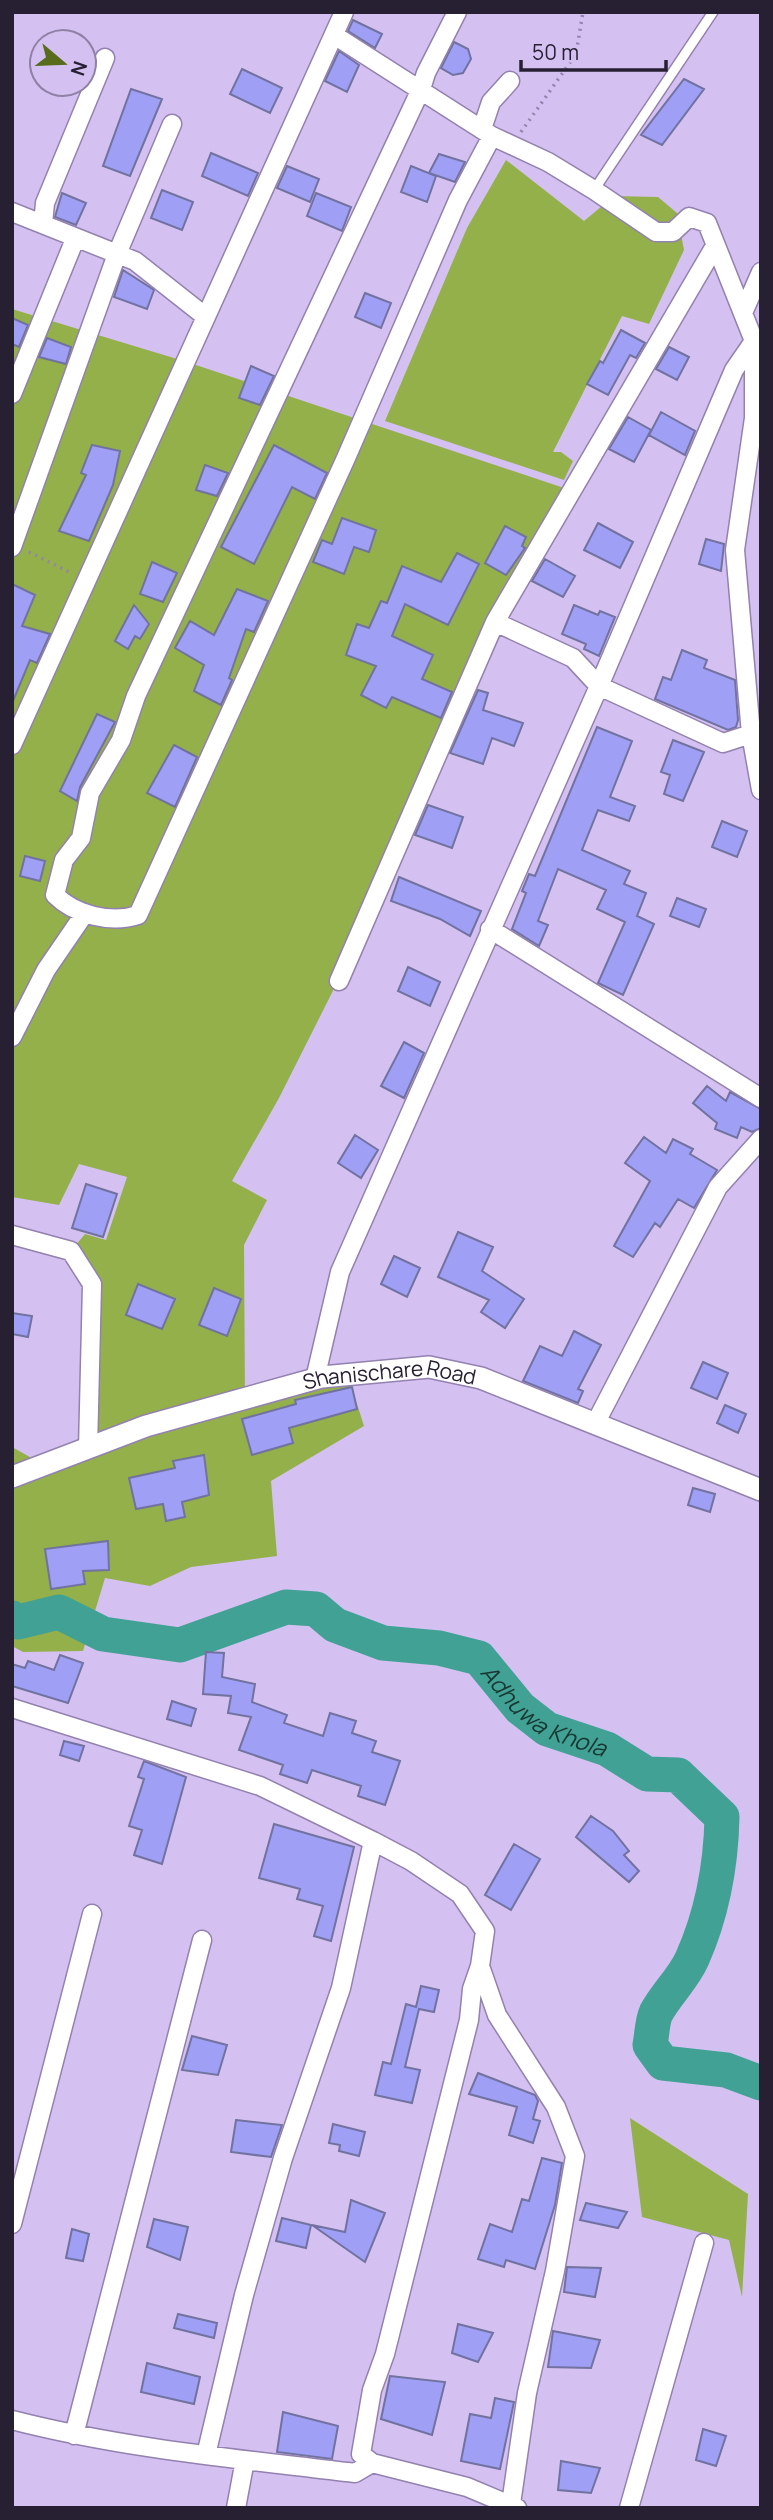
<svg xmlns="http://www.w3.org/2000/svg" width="773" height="2520" font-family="Manrope,sans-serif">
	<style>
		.green { fill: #94b04a }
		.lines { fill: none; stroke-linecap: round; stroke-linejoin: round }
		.river { stroke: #41a194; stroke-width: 35 }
		.building { fill: #9f9ff5; stroke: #71729f; stroke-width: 2 }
		.service-casing { stroke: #9381af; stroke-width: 12 }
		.minor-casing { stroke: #9381af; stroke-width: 21 }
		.tertiary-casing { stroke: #9381af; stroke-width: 24 }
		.path { stroke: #9485ab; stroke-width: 3.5; stroke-dasharray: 2 5; stroke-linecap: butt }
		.service { stroke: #fff; stroke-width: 9 }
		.minor { stroke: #fff; stroke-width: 18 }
		.tertiary { stroke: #fff; stroke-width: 21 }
		.labels { text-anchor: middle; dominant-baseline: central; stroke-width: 5; stroke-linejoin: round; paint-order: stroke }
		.street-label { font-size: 21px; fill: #272032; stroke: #d4c1f2 }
		.water-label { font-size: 23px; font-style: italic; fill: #193732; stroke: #d4c1f2 }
	</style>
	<rect width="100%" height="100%" fill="#d4c1f2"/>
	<path class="green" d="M506,160l78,61 30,-25 44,1 19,16 7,37 -35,74 -27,-8 -69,136h8l12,9 -9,19 -179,-59 82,-193z
		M12,309l175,53 383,128 -75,132 -143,331 -73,145 -47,83 35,19 -23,45 1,153 106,-13 13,41 -93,55 6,75 -86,11 -41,19 -45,-8 -22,73 -60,1 -11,-6v-199l25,14 51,-12 4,-165 -21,-33 14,-17 21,6 21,-63 -48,-13 -20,41 -47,-8z
		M630,2118l118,76 -6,103 -13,-57 -87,-23z"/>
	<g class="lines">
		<path class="river" id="s1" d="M12,1618l6,4 41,-10 44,22 77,11 106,-38 30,2 19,16 48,18 56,5 40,10 41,50 27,21 60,20 40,25 31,1 44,42c-1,49 -10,97 -30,142 -9,20 -26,35 -36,54 -4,9 -4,22 -6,32l13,18 63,7 35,13"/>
	</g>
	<path class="building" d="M353,20l29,14 -7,14 -27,-17z
		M454,42l14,7 3,10 -8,14 -10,2 -12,-7z
		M339,51l20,14 -12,27 -22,-11z
		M242,69l40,19 -12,25 -40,-19z
		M684,79l20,10 -42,56 -21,-10z
		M131,89l31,10 -32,77 -27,-10z
		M211,153l47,20 -10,23 -46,-20z
		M439,154l26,8 -10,20 -26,-9z
		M287,166l32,13 -9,23 -33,-14z
		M411,166l25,10 -9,26 -26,-10z
		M162,190l31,12 -11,28 -31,-12z
		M62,193l24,10 -10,22 -21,-8z
		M316,193l35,14 -9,24 -35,-15z
		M123,270l31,20 -7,19 -33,-12z
		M365,293l26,10 -10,25 -26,-11z
		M12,318l16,7 -9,22 -7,-3z
		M621,330l24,13 -9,15 -6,-3 -22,40 -21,-11 13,-23 3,2z
		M47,338l24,9 -5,17 -27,-7z
		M669,347l20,10 -12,23 -21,-11z
		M251,366l23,10 -14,29 -21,-7z
		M661,412l34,19 -10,24 -36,-20z
		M628,417l23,13 -17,32 -25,-13z
		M92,445l28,6 -7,34 -24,56 -30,-10 27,-56 -5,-2z
		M274,445l53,28 -12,26 -23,-12 -38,77 -33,-17z
		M205,465l23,8 -11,23 -21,-6z
		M342,518l34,12 -7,22 -15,-5 -10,27 -31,-12 9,-22 10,4z
		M598,523l35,19 -13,26 -36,-18z
		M505,526l21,11 -4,9 3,2 -19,27 -21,-12z
		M706,539l18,5 -3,27 -22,-7z
		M457,553l22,11 -31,61 -43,-21 -13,32 41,19 -11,24 30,13 -11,26 -49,-21 -6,11 -25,-13 15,-29 -30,-11 11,-31 12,4 12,-27 6,2 15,-37 39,16z
		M545,559l30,17 -12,21 -31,-16z
		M152,562l25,11 -14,29 -23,-8z
		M12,584l23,11 -13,31 28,8 -13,29 -7,-3 -17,41z
		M237,589l31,12 -14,31 -8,-3 -17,49 3,2 -11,25 -27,-14 10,-26 -29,-17 15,-27 24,14z
		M134,605l15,19 -9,15 -5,-3 -7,13 -13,-8z
		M574,605l24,10 2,-4 15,6 -16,39 -15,-7 2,-5 -24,-10z
		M682,650l25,10 -3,8 31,12 3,40 -2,7 -8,3 -73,-31 8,-22 8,3z
		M478,690l10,3 -5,17 40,13 -9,23 -22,-8 -9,26 -33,-11z
		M97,714l18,8 -35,65 -3,14 -17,-10z
		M597,727l35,14 -22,56 25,9 -6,15 -31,-11 -16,40 48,21 -6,13 22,9 -9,23 17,8 -31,71 -25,-12 27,-61 -28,-13 9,-19 -48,-21 -20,52 10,4 -9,21 -27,-17 14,-36 -4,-2 7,-17 6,2z
		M673,740l31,12 -21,49 -19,-7 6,-19 -9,-3z
		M174,745l23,12 -22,50 -28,-14z
		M428,805l35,12 -11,31 -37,-13z
		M722,821l25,10 -10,26 -25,-10z
		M25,856l20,5 -5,20 -20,-5z
		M399,877l82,34 -11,25 -30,-17 -49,-18z
		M677,898l29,11 -7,18 -29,-11z
		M408,967l32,15 -10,24 -32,-15z
		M404,1042l20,11 -20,45 -23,-12z
		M707,1086l19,15 4,-9 31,17v19l-9,4 -11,-5 -4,11 -22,-9 2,-6 -24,-20z
		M355,1135l23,15 -17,28 -23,-15z
		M644,1137l22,16 7,-14 20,10 -3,5 27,16 -23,38 -16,-9 -18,28 -5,-4 -22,34 -19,-11 36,-65 -25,-18z
		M86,1184l31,10 -14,43 -31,-9z
		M458,1232l35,15 -11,24 42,28 -19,29 -24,-16 8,-12 -51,-23z
		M394,1256l26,12 -13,29 -26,-13z
		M138,1284l37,15 -13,30 -36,-14z
		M214,1288l27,11 -14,37 -28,-11z
		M12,1313l20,3 -4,21 -16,-3z
		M574,1331l27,14 -23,44 5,2 -5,12 -55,-22 17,-35 22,10z
		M703,1362l25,11 -11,26 -26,-11z
		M352,1387l5,22 -68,19 4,15 -41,12 -10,-36 54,-15 -1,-4z
		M725,1405l21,9 -8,19 -21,-10z
		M204,1455l5,40 -27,7 3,15 -19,4 -3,-17 -27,5 -7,-31 46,-10 -2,-7z
		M693,1488l22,6 -5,18 -22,-7z
		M108,1541l1,29 -26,1 2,13 -34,5 -6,-40z
		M206,1652l18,1 -2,24 33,7 -3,18 35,13 -3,8 39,13 7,-23 26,8 -4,12 24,8 -4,11 28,9 -15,44 -27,-9 3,-10 -49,-16 -5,13 -27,-9 3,-9 -44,-15 12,-33 -23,-4 3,-17 -28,-2z
		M60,1655l23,8 -15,40 -56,-17v-22l13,4 3,-7 26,9z
		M172,1701l24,8 -5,17 -24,-7z
		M64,1741l20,5 -5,15 -19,-6z
		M144,1761l42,16 -24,87 -28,-9 8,-25 -13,-4 15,-47 -6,-2z
		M591,1816l22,15 16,20 -5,4 15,16 -10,11 -53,-45z
		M274,1824l80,23 -23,94 -17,-5 9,-30 -26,-7 3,-10 -41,-11z
		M514,1844l26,15 -29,51 -26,-15z
		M421,1986l18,4 -5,22 -15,-3 -14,58 15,3 -8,33 -37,-8 8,-33 8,2 15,-60 10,3z
		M192,2036l35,9 -9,30 -36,-5z
		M478,2073l57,22 3,6 -5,18 7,2 -7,22 -24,-8 8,-28 -48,-13z
		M236,2120l46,5 -11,32 -40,-5z
		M333,2124l32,8 -6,24 -20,-5 1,-6 -11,-2z
		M542,2158l20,5 -7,42 -20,64 -29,-9 -2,7 -26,-8 12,-35 22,8 10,-33 7,2z
		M351,2200l34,13 -20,49 -53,-37 33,7z
		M586,2203l41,9 -9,16 -38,-8z
		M282,2218l29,7 -5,23 -30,-7z
		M154,2219l34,8 -8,33 -33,-13z
		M72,2229l17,5 -6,27 -17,-3z
		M567,2267l34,1 -6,29 -31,-5z
		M178,2314l39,9 -3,15 -40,-10z
		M458,2324l35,9 -15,29 -26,-9z
		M553,2331l47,9 -9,28 -43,-1z
		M147,2363l53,14 -6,27 -53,-12z
		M390,2376l55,6 -13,53 -51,-16z
		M495,2398l19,4 -14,67 -39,-8 9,-47 21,4z
		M283,2412l55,14 -6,33 -55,-7z
		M703,2429l23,7 -10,30 -20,-6z
		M561,2461l39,7 -9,25 -33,-3z"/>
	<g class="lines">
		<defs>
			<path id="service" d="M594,190l119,-178"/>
			<path id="minor" d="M457,12l-31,61 -5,16 -285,607 -15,44 -31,53 -9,45 -17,22 -9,35c20,20 56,29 83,20l208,-457 112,-258 34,-64
				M334,35l158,101 56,26 46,28 62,42h17l16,-15 18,6 47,118v77l-19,132 16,184 10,56
				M482,129l9,-27 19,-21
				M12,212l123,49 71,56
				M43,224l2,-21 60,-145
				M743,313l18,-41
				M12,394l63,-155
				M12,547l105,-293 55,-130
				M495,622l78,36 26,28 124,57 28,-9
				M12,745l332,-733
				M490,929l271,169
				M339,981l156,-359 220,-376
				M12,1037l34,-67 39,-57
				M12,1235l59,16 21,33 -4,165
				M315,1379l25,-107 259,-586 135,-316 20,-29
				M595,1424l123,-237 43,-48
				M12,1708l248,78 113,55 38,20 49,33 25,37 -5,35 -8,23 -3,31 -84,334 -13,36 -11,64 11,9 95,24 50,21
				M480,1966l17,49 59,92 19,49 -20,115 -28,122 -16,111
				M12,2224l80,-310
				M12,2420c113,29 228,39 343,53l17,-10
				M74,2435l128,-495
				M206,2455l38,-160 39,-137 58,-170 32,-147
				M236,2508l9,-48
				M629,2508l75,-265"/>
			<g id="tertiary">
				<path id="s2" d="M12,1477l134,-51 176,-49 107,-10 52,11 280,112"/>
			</g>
		</defs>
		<use href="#service" class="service-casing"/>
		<use href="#minor" class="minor-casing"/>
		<use href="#tertiary" class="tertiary-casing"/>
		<path class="path" d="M521,132l55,-78 7,-42
			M29,552l40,20"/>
		<use href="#service" class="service"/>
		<use href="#minor" class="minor"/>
		<use href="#tertiary" class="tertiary"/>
	</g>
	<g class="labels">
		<g class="street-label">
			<text stroke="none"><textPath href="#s2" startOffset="394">Shanischare Road</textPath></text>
		</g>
		<g class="water-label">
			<text stroke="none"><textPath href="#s1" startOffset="579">Adhuwa Khola</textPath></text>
		</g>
	</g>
	<rect width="773" height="2520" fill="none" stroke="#272032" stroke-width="28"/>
	<g transform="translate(63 63) rotate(109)"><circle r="33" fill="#d4c1f2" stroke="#8f81a5" stroke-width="2"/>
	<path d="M0-5L12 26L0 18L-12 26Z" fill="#586c1b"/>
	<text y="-10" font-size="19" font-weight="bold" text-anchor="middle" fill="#272032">N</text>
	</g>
	<path d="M521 60v10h145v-10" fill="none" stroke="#272032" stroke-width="3.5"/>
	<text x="532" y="60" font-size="21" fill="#272032" stroke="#d4c1f2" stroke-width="5" paint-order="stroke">50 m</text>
</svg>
